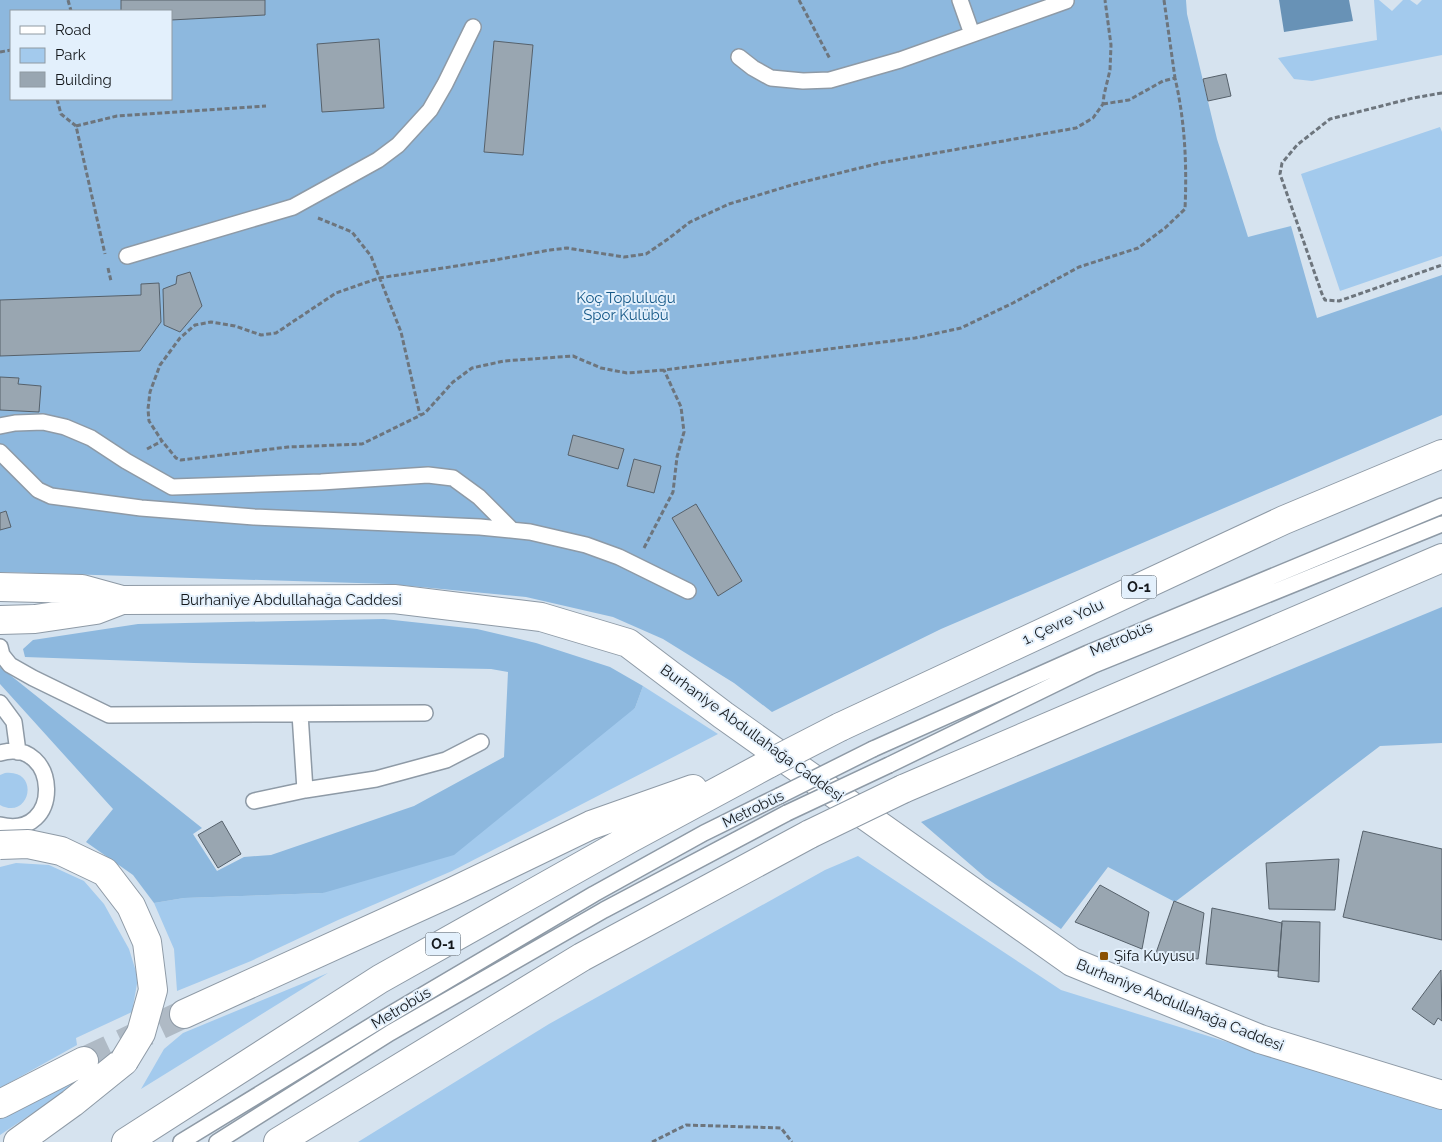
<svg xmlns="http://www.w3.org/2000/svg" width="1442" height="1142" font-family="Raleway,sans-serif">
	<style>
		.green { fill: #a3caed }
		.forest { fill: #8db8de; fill-rule: evenodd }
		.water { fill: #6892b6 }
		.building { fill: #99a6b1; stroke: #56616b }
		.lines { fill: none; stroke-linecap: round; stroke-linejoin: round }
		.highway-tunnel { stroke: #afbac5; stroke-width: 28; stroke-dasharray: 28 14; stroke-linecap: butt }
		.lane-casing { stroke: #8e9aa6; stroke-width: 18 }
		.secondary-casing { stroke: #8e9aa6; stroke-width: 30 }
		.highway-casing { stroke: #8e9aa6; stroke-width: 30 }
		.path { stroke: #6d757d; stroke-width: 3; stroke-dasharray: 5 2.5; stroke-linecap: butt }
		.lane { stroke: #fff; stroke-width: 15 }
		.secondary { stroke: #fff; stroke-width: 28 }
		.highway { stroke: #fff; stroke-width: 28 }
		.lane-bridge-casing { stroke: #8e9aa6; stroke-width: 18; stroke-linecap: butt }
		.highway-bridge-casing { stroke: #8e9aa6; stroke-width: 30; stroke-linecap: butt }
		.lane-bridge { stroke: #fff; stroke-width: 15 }
		.highway-bridge { stroke: #fff; stroke-width: 28 }
		.poi-dot { fill: #8a5205; stroke: #e3f0fc; stroke-width: 2 }
		.labels { text-anchor: middle; dominant-baseline: central; stroke-width: 4; stroke-linejoin: round; paint-order: stroke }
		.shield { fill: #e3f0fc; stroke: #52595f; stroke-width: 1 }
		.shield-label { font-size: 14px; font-weight: bold; fill: #14181c }
		.park-label { font-size: 15px; fill: #155887; stroke: #e3f0fc }
		.street-label { font-size: 15px; fill: #14181c; stroke: #e3f0fc }
		.poi-label { font-size: 15px; fill: #14181c; stroke: #e3f0fc; text-anchor: start }
	</style>
	<rect width="100%" height="100%" fill="#d6e3ef"/>
	<path class="green" d="M1374,0h5l13,11 11,-11h7l7,5 5,-5h20v55l-130,26 -18,-2 -16,-21 99,-18z
		M1440,127l2,5v124l-102,35 -39,-117z
		M643,686l75,48 -266,137 -114,49 -87,41 -74,30 -3,-42 -20,-46 30,-5 139,-5 312,-185z
		M5,773c36,-4 25,48 -5,32v-30z
		M858,856l203,134 381,119v33h-1084l191,-118 276,-154z
		M16,863l33,2 35,16 20,23 25,45 9,29 -6,34 -56,26 1,7 -77,43v-221z
		M328,973l-187,116 23,-40 19,-16z
		M87,1065l1,11 -88,59v-23z"/>
	<path class="forest" d="M0,0h1186l1,14 30,125 31,98 43,-11 26,92 125,-43v140l-501,214 -169,83 -38,-29 -71,-44 -50,-22 -87,-20 -137,-13 -389,-12zM11,11h160v88h-160z
		M1442,607v136l-62,3 -205,156 -67,-35 -47,62 -75,-51 -65,-56z
		M384,619l93,10 59,14 74,24 33,19 -8,22 -181,147 -131,38 -139,5 -30,5 -21,-28 -47,-33 27,-33 -113,-125v-17l202,161 -9,6 24,37 27,-14 27,-2 143,-49 90,-49 4,-85 -17,-3 -297,-6 -169,-6 -2,-8 10,-9 105,-16z"/>
	<path class="water" d="M1279,0h70l4,21 -69,11z"/>
	<path class="building" d="M121,0h144v15l-94,5v-9h-50z
		M379,39l5,69 -62,4 -5,-68z
		M494,41l39,4 -10,110 -39,-3z
		M1226,74l5,22 -23,5 -5,-22z
		M190,272l12,34 -22,26 -16,-7 -1,-36 13,-5 1,-8z
		M159,283l2,39 -21,29 -140,5v-56l141,-5v-11z
		M0,377l19,1 -1,6 23,2 -2,26 -39,-2z
		M573,435l51,14 -6,20 -50,-14z
		M634,459l27,7 -7,27 -27,-7z
		M696,504l46,77 -24,15 -46,-78z
		M6,511l5,16 -11,3v-17z
		M222,821l19,33 -23,14 -20,-33z
		M1363,831l79,18v91l-99,-23z
		M1339,859l-4,51 -66,-1 -3,-46z
		M1100,885l49,27 -7,37 -67,-27z
		M1174,901l30,12 -6,46 -42,-6z
		M1212,908l70,15 -4,48 -72,-7z
		M1282,921l38,1 -1,60 -41,-5z
		M1441,970l1,51 -4,-3 -4,7 -22,-16z"/>
	<g class="lines">
		<path class="highway-tunnel" d="M84,1061l100,-47"/>
		<defs>
			<path id="lane" d="M960,0l12,34
				M739,57l14,11 18,10 32,3 27,-1 70,-20 166,-59
				M127,256l166,-49 85,-47 20,-15 32,-35 15,-26 28,-57
				M0,426l15,-3 28,-1 22,5 26,11 35,23 46,26 149,-5 107,-7 25,3 26,19 33,33
				M0,452l38,38 13,6 90,12 113,9 226,10 50,5 56,13 33,12 69,34
				M0,647l2,8 8,10 23,13 76,37 316,-2
				M0,703l14,19 4,30
				M300,714l5,76
				M873,749l215,-96 354,-147
				M0,753c60,-17 64,88 0,72
				M889,765l205,-100 348,-141
				M254,801l51,-11 71,-11 70,-19 35,-18
				M181,1142l198,-121 215,-127 110,-61 75,-37
				M217,1142l173,-109 214,-123 183,-97"/>
			<path id="secondary" d="M0,587l82,2 40,11 272,-1 147,18 87,26 95,72 349,247 188,77 182,56
				M0,620l35,-1 61,-9 26,-10"/>
			<path id="highway" d="M840,727l444,-207 158,-66
				M903,789l539,-231
				M184,1014l268,-122 139,-67 102,-36
				M0,1104l84,-43
				M18,1142l54,-39 52,-42
				M126,1142l254,-163 251,-141 139,-75
				M278,1142l304,-185 228,-123"/>
		</defs>
		<use href="#lane" class="lane-casing"/>
		<use href="#secondary" class="secondary-casing"/>
		<use href="#highway" class="highway-casing"/>
		<path class="path" d="M68,0l3,11
			M799,0l31,59
			M1164,0l11,78
			M0,52l11,-2
			M1442,93l-29,5 -83,21 -33,26 -15,18 -2,11 42,120 3,6 14,1 103,-36
			M57,99l4,15 15,12 29,128
			M1103,104l26,-4 34,-19 12,-3c10,43 12,87 10,131l-20,19 -27,20 -59,19 -66,36 -52,25 -46,10 -251,32 -37,3 -26,-5 -28,-12 -69,5 -32,7 -19,14 -28,31 -63,31 -74,3 -107,13 -5,-2 -14,-17 -13,-20 -1,-12 2,-17 10,-27 20,-27 15,-13 16,-3 24,4 26,9 15,-2 60,-40 43,-15 116,-18 55,-10 17,-2 57,9 22,-3 22,-15 22,-17 39,-18 66,-20 85,-21 196,-35 17,-10 10,-14 1,-9 6,-25 1,-25 -6,-45
			M76,126l41,-10 149,-10
			M318,218l34,14 19,24 30,76 19,83
			M108,268l3,13
			M147,449l15,-8
			M644,548l29,-56 4,-35 7,-25 -3,-25 -17,-37
			M652,1142l34,-17 95,3 11,14"/>
		<use href="#lane" class="lane"/>
		<use href="#secondary" class="secondary"/>
		<use href="#highway" class="highway"/>
		<defs>
			<path id="lane-bridge" d="M779,796l94,-47
				M787,813l102,-48"/>
			<path id="highway-bridge" d="M770,763l70,-36
				M810,834l93,-45
				M0,845l28,-1 33,7 44,21 26,34 16,36 6,48 -12,43 -17,28"/>
		</defs>
		<use href="#lane-bridge" class="lane-bridge-casing"/>
		<use href="#highway-bridge" class="highway-bridge-casing"/>
		<use href="#lane-bridge" class="lane-bridge"/>
		<use href="#highway-bridge" class="highway-bridge"/>
	</g>
	<rect class="poi-dot" x="1099" y="951" width="10" height="10" rx="2.5"/>
	<g class="labels">
		<g class="shield">
			<rect x="1121.5" y="575.5" width="35" height="23" rx="4"/>
			<rect x="425.5" y="932.5" width="35" height="23" rx="4"/>
		</g>
		<g class="shield-label">
			<text x="1139" y="587">O-1</text>
			<text x="443" y="944">O-1</text>
		</g>
		<g class="park-label">
			<text x="626" y="298">Koç Topluluğu<tspan x="626" dy="17">Spor Kulübü</tspan></text>
		</g>
		<g class="street-label">
			<text x="291" y="600">Burhaniye Abdullahağa Caddesi</text>
			<text transform="translate(1063 622) rotate(-25)">1. Çevre Yolu</text>
			<text transform="translate(1121 639) rotate(-23)">Metrobüs</text>
			<text transform="translate(752 733) rotate(36)">Burhaniye Abdullahağa Caddesi</text>
			<text transform="translate(753 809) rotate(-26)">Metrobüs</text>
			<text transform="translate(1180 1005) rotate(22)">Burhaniye Abdullahağa Caddesi</text>
			<text transform="translate(401 1008) rotate(-31)">Metrobüs</text>
		</g>
		<g class="poi-label">
			<text x="1114" y="956">Şifa Kuyusu</text>
		</g>
	</g>
	<rect x="10" y="10" width="162" height="90" fill="#e3f0fc" stroke="#909aa2"/>
	<rect x="20" y="26" width="25" height="8" fill="#ffffff" stroke="#909aa2"/>
	<text x="55" y="35" font-size="15" fill="#14181c">Road</text>
	<rect x="20" y="48" width="25" height="15" fill="#a3caed" stroke="#909aa2"/>
	<text x="55" y="60" font-size="15" fill="#14181c">Park</text>
	<rect x="20" y="72" width="25" height="15" fill="#99a6b1" stroke="#909aa2"/>
	<text x="55" y="85" font-size="15" fill="#14181c">Building</text>
</svg>
